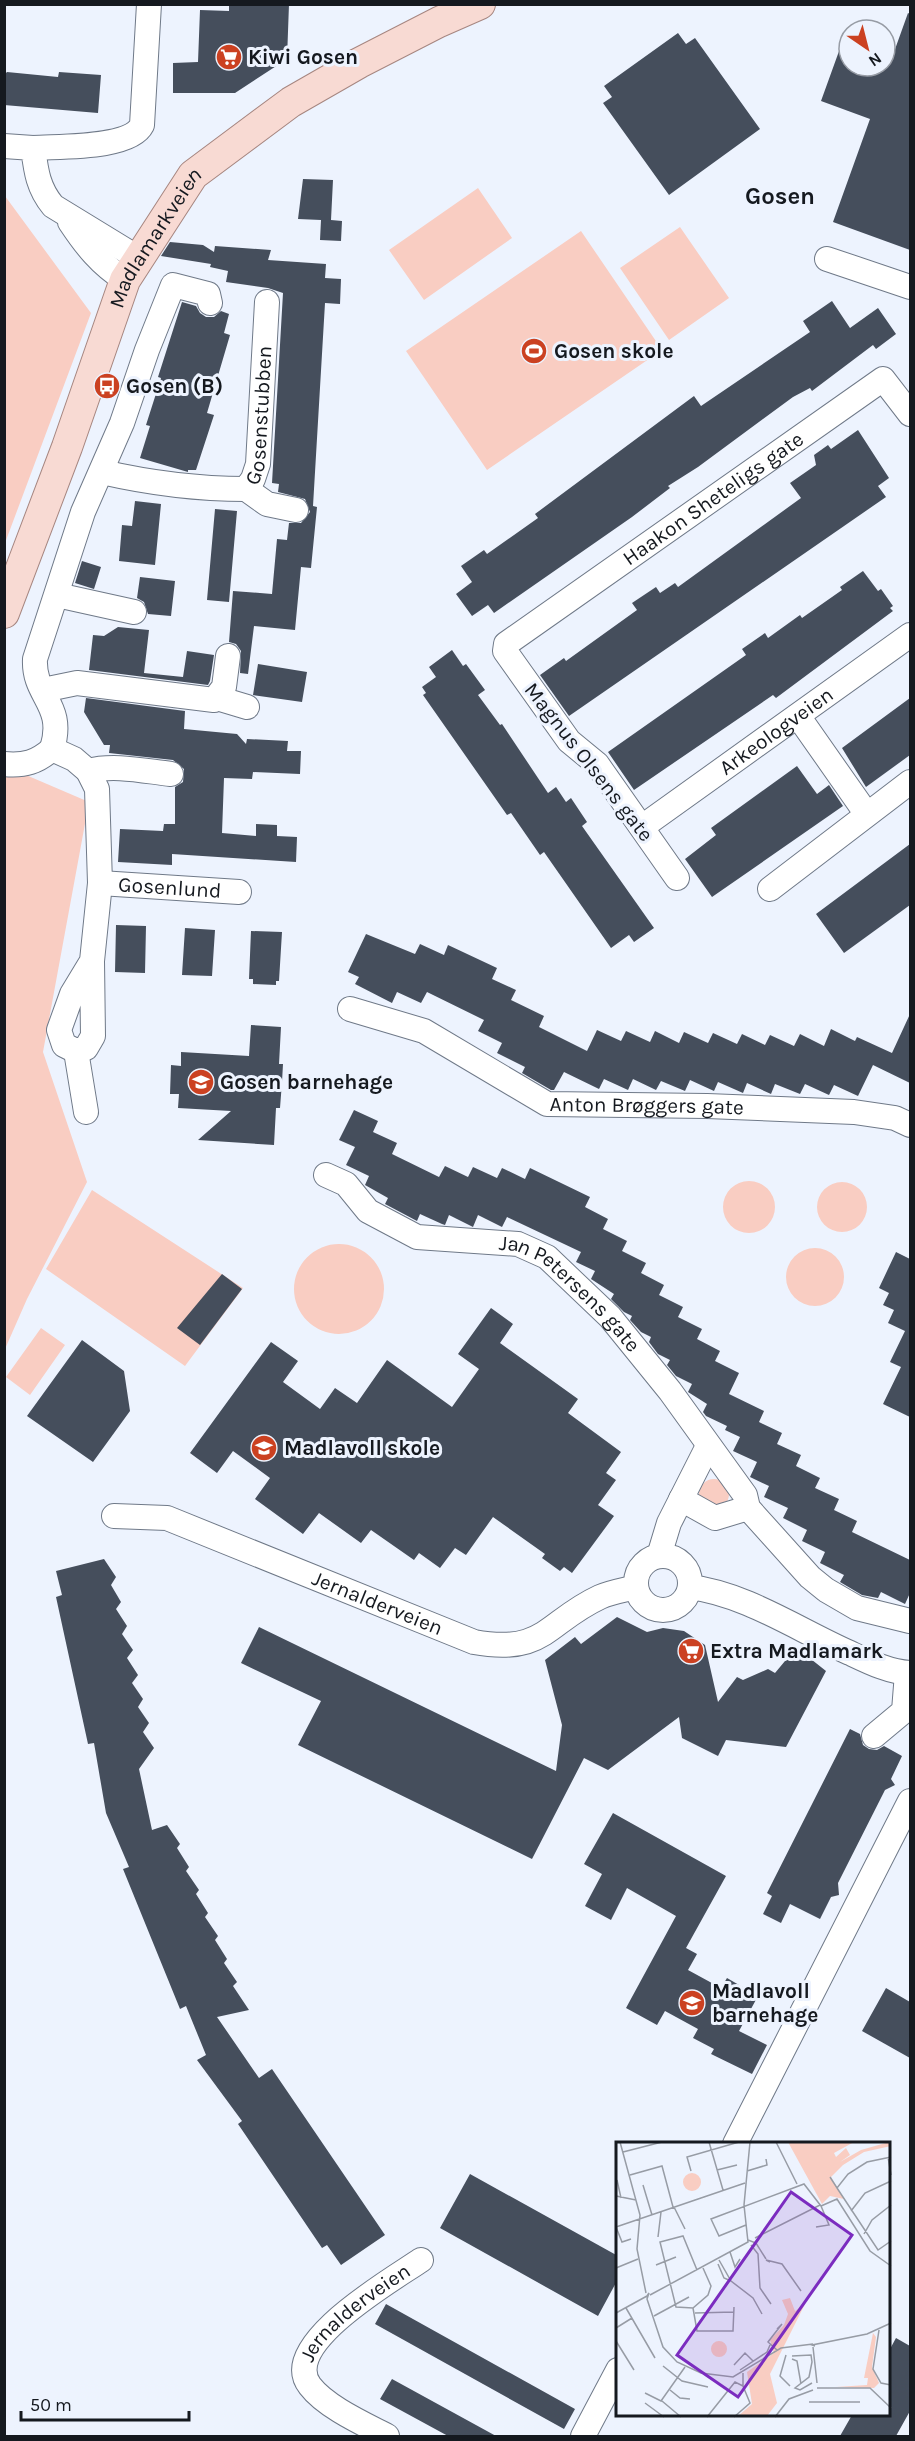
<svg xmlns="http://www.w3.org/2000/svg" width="915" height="2441" font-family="Karla,sans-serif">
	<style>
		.green { fill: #f9cdc2 }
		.building { fill: #454e5c }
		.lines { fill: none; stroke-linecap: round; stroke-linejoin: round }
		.minor-casing { stroke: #6f7988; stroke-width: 26 }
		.major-casing { stroke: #a68680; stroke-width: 32 }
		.minor { stroke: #fff; stroke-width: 24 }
		.major { stroke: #f8dad3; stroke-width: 30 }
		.labels { text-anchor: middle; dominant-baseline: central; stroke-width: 6; stroke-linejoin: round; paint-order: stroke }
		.poi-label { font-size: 21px; font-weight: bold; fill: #15191f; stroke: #edf3fe; text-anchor: start }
		.street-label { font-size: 21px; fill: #15191f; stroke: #edf3fe }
		.quarter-label { font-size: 24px; font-weight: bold; fill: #15191f; stroke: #edf3fe }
		.inset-road { fill: none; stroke: #979ca5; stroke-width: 1.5 }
		.view { fill: #7b2cbf; fill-opacity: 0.15; stroke: #7b2cbf; stroke-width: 3 }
		.inset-edge { fill: none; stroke: #15191f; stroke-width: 3 }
	</style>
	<rect width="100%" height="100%" fill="#edf3fe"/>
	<path class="green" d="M478,188l34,50 -88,62 -35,-50z
		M5,196l86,117 -86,230z
		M680,227l49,71 -60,42 -49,-72z
		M581,231l81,119 -175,120 -81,-119z
		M5,766l84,36 -46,250 44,130 -60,117 -22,50z
		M723 1207a26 26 0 1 1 52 0a26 26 0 1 1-52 0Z
		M817 1207a25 25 0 1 1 50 0a25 25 0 1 1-50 0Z
		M92,1190l151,98 -58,78 -139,-97z
		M294 1289a45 45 0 1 1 90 0a45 45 0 1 1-90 0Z
		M786 1277a29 29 0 1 1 58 0a29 29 0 1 1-58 0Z
		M41,1328l24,17 -35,50 -24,-18z
		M699 1494a15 15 0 1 1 30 0a15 15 0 1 1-30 0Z"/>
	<path class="building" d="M229,4h60l-2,55 -52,34h-62v-30l25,-1 2,-52 29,1z
		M908,13l2,1v236l-77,-28 37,-103 -49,-18 26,-72h2v37h40z
		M678,33l8,11 9,-6 65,91 -91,66 -66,-92 9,-6 -8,-11z
		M7,72l51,5 1,-5 42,3 -3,38 -94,-8v-30z
		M303,179l30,1 -2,40 11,1 -1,20 -21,-1 1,-20 -23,-1z
		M170,242l33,3 11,7 1,-6 56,4 -3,10 58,4 -1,14 16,1 -1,25 -15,-1 -12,203 4,1 -6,61 -10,-1 -6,63 -41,-4 -6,48 -8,-1 1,-22 -5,-7 -7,-2 4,-51 39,3 5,-55 10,1 2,-17h12l9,-11 -5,-13 -27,-7 1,-8 -7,-1 11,-190 -15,-5 -42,-6 2,-11 -18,-4 1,-3 -50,-8z
		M832,301l18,27 28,-20 18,26 -20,15 -3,-4 -61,46 -2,-3 -17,9 -95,70 -30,19 2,2 -38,29 -138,96 -6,-8 -16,11 -16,-22 16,-12 -11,-16 23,-16 3,4 51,-36 -3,-4 159,-118 7,10 109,-74 -7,-11z
		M182,302l14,4 4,7 6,4h8l7,-6 8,3 -5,19 6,2 -23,78 7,2 -18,55h-8v2l-48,-14 10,-32 -4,-1 15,-47 -3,-1z
		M858,430l31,48 -11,8 8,11 -317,219 -29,-41 24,-17 2,3 71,-51 -5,-7 24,-16 4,6 15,-10 3,4 123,-89 -11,-15 26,-18 -2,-10 14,-10 3,4z
		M135,501l26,3 -6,61 -36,-4 3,-36 10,1z
		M215,509l22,2 -8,91 -22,-2z
		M82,561l19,6 -7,22 -19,-6z
		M863,571l15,20 3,-2 12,17 -3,2 3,3 -117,87 -3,-3 -139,95 -26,-38 138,-97 -4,-6 23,-16 3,5 32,-23 2,3 40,-28 -2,-3z
		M140,577l35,4 -4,35 -23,-2 -4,-12 -7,-4z
		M118,627l31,3 -5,43 39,4 4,-26 27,4 -4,26 -2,4 -119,-15 4,-35 11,1z
		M452,650l11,16 3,-2 19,26 -7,5 22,30 2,-1 46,69 8,-6 10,15 5,-4 16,24 -5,4 72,102 -20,14 -5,-7 -18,13 -67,-96 -4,3 -29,-42 -4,2 -84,-120 3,-2 -4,-6 14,-10 -7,-10z
		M258,664l49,8 -5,30 -49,-7z
		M86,698l99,13 -1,18 53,5 9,10 1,-5 41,2 -1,10h14l-1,23 -47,-2 -1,7 -28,-1 -2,55 34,3v-12l21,1v11l20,1 -1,25 -124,-8v11l-54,-3 2,-33 43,2 1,-7h11v-37l8,-5 1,-13 -11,-9 -64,-7 1,-8h-6l-20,-33z
		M910,698v57l-44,32 -24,-39z
		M797,766l20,28 12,-9 14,21 -131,91 -27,-38 31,-24 -5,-7z
		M910,844v61l-66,48 -28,-39z
		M116,925l30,1 -1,47 -30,-1z
		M185,928l30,2 -3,46 -30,-1z
		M251,931l31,1 -3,49h-3v4l-23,-1v-5h-4z
		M366,934l49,20 5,-10 24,11 4,-10 49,23 -5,11 24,11 -5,10 33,16 -5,11 48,24 10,-21 24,11 5,-10 24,11 5,-11 24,12 5,-11 24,11 5,-10 24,11 5,-10 23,11 5,-10 24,11 6,-12 24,12 7,-17 24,12 2,-4 35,16 18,-39v69l-37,-18 -15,31 -24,-11 -5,10 -24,-11 -5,10 -25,-10 -4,10 -24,-11 -4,10 -25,-11 -4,9 -24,-11 -5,11 -24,-10 -5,9 -23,-11 -5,11 -24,-11 -5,10 -35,-17 -10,18h-3l-29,-17 3,-6 -28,-14 5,-10 -24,-12 6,-11 -57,-28 -6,11 -24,-11 -5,11 -37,-19 4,-7 -11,-5z
		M251,1025l30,2 -2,37h4l-1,18 -2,26h-4l-2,37 -76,-5 33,-29 -53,-3 1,-14h-9l1,-29 10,1v-14l68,4z
		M354,1110l24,11 -5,11 24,11 -5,11 47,23 6,-11 23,11 5,-10 24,11 5,-10 23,11 5,-11 60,29 -5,10 23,12 -5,10 24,12 -5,10 24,12 -5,10 23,12 -5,10 24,12 -5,10 24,12 -5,10 23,12 -5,10 24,12 -10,21 35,17 -5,11 23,11 -5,11 24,11 -5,11 24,12 -5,10 24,11 -5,11 23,11 -5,11 58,28v33l-5,11 -24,-12 -3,6 -16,-3 -22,-13 4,-7 -24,-12 5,-11 -23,-11 5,-11 -24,-12 5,-10 -24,-11 5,-11 -19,-9 7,-15 -24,-11 7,-14 -15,-7 2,-4 -21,-10 -3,-4 4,-8 -19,-12 4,-8 -16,-8 -9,-11 3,-5 -12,-6 -9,-12 2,-5 -10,-5 -11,-12 2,-4 -8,-4 -13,-13 3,-5 -23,-15 4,-8 -19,-9 5,-10 -74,-35 -5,10 -24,-12 -5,12 -24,-12 -4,10 -3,-1 -22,-10 -3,7 -32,-17 3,-6 -23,-13 4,-9 -23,-11 9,-18 -16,-7z
		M896,1252l14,7v158l-27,-13 18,-37 -11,-5 15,-31 -17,-8 6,-13 -11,-5 6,-12 -10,-5z
		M222,1274l20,15 -42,56 -23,-17z
		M491,1308l22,16 -13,19 78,56 -10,14 53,39 -15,21 10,7 -18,25 16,11 -42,57 -8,-6 -4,4 -18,-13 3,-4 -52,-37 -27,38 -11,-7 -15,20 -21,-15 -5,7 -43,-30 -10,13 -42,-30 -16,21 -48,-35 15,-21 -37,-27 -16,22 -27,-20 81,-111 27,19 -15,21 37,27 15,-21 22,15 30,-43 65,47 27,-38 -21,-15z
		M82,1340l42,31 6,40 -37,51 -66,-46z
		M104,1559l12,18 -5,8 10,17 -5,7 11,17 -5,8 11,16 -6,8 11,17 -6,8 11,16 -5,8 11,16 -6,9 11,16 -15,21 13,61 15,-5 13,19 -3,4 12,19 -3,4 13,19 -3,4 12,19 -3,4 13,19 -3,4 12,19 -3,4 13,19 -4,4 16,24 -32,7 42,61 13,-9 113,166 -44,30 -14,-20 -5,3 -84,-124 4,-3 -45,-61 9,-5 -20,-49 -6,3 -57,-140 6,-2 -23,-54 -12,-70 -6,1 -32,-147 6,-2 -6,-24z
		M617,1617l30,15 16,-4 21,3 21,14 13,57 19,-25 6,3 25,-11 7,4 10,-12 17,-9 24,19 -40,76 -60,-7 -8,16 -36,-18 -3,-21 -71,53 -24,-12 -52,101 -234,-114 23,-44 -80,-38 18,-36 297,144 6,-46 -17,-65 30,-23 6,7z
		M850,1729l10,5 3,11 6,4 8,1 7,-4 18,10 -11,23 4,6 -10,5 -47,93 1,12 -8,2 -11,22 -30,-15 -9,19 -18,-9 9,-18 -5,-3z
		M613,1813l113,63 -40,72 11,6 -9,16 33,18 6,-10 31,18 -19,35 28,14 -15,29 -41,-20 3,-5 -21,-11 5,-9 -33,-18 -8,14 -31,-17 50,-92 -49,-28 -16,32 -26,-14 17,-32 -18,-10z
		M886,1988l24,14v56l-48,-27z
		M470,2174l148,82v23l-20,37 -158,-88z
		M386,2304l189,105 -11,20 -189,-105z
		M896,2338l14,8v65l-14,25h-56l12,-21h38v-66z
		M392,2379l104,57h-48l-68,-37z"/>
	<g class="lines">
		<defs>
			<g id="minor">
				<path d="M4,146l29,2c3,23 5,40 20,58l85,52"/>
				<path d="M33,148c26,-2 97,1 109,-23l7,-121"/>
				<path d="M70,222c16,24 30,42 55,58"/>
				<path d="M827,259l83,28"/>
				<path id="s1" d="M102,472c48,11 94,17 144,17l7,-10 5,-15 9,-162"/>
				<path d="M246,489l21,15 29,6"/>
				<path d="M57,595l77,17"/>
				<path d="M43,690l34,-7 137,17 10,-13 4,-31"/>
				<path d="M217,698l30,9"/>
				<path d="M798,716l68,97"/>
				<path d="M52,749c14,-45 -19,-52 -17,-90l48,-147 39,-89 25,-73 26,-65 35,9 2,9"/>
				<path d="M4,764c21,2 33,-2 48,-15l22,10 14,12 9,18 3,94 -8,78 1,75 -7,12 -10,3 -12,-6 -5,-15 13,-36 20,-33"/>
				<path d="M88,771c26,-7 56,0 83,3"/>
				<path id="s2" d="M642,827l268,-192"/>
				<path id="s3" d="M677,878l-80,-114 -28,-23 -64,-90 1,-7 377,-265 27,35"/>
				<path id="s4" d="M100,883l139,9"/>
				<path d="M770,889l140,-107"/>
				<path id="s5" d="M350,1009l74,22 123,73 160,2 147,6 41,6 15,7"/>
				<path d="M76,1051l10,61"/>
				<path id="s6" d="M326,1175l20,9 22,27 49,26 101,7 29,13 63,60 60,74 75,104 3,13 62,69 16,13 31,18 53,13"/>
				<path d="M681,1499l34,19 33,-10"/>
				<path id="s7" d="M114,1516l53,2 307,124c71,13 72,-20 126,-45 11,-5 25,-7 36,-10"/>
				<path d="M659,1556l10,-33 39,-77"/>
				<circle cx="663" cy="1583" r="27"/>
				<path d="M690,1587c56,7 108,43 160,66 19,9 39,19 60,20"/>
				<path d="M874,1736l30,-25 3,-38"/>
				<path d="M735,2144l175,-343"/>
				<path id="s8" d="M387,2436c-23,-12 -61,-29 -77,-50 -32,-41 82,-106 111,-126"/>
				<path d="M583,2436l35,-66"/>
			</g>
			<g id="major">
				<path id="s9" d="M4,613l63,-166 58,-167 68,-105 98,-73 68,-39 80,-41 41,-18"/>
			</g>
		</defs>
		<use href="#minor" class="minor-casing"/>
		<use href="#major" class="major-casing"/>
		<use href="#minor" class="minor"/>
		<use href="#major" class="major"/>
	</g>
	<defs>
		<symbol id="supermarket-disc" viewBox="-11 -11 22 22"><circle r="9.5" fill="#cb4121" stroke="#edf3fe"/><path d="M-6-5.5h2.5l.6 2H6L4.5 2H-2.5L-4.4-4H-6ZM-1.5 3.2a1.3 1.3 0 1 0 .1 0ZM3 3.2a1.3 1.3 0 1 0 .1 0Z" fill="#fff"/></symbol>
		<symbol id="stadium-disc" viewBox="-11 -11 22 22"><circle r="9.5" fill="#cb4121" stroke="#edf3fe"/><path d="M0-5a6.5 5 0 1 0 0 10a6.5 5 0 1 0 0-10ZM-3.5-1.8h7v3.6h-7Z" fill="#fff"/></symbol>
		<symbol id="bus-disc" viewBox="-11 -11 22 22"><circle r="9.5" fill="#cb4121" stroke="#edf3fe"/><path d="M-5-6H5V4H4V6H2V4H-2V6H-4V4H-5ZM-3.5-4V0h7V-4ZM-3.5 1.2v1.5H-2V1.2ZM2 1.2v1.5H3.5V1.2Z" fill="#fff"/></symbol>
		<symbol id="school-disc" viewBox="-11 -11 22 22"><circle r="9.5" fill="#cb4121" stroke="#edf3fe"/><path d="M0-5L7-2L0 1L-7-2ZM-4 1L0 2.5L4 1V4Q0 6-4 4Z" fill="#fff"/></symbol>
	</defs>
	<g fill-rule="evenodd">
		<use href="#supermarket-disc" x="214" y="42" width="30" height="30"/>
		<use href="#stadium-disc" x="519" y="336" width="30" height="30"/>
		<use href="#bus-disc" x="92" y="371" width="30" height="30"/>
		<use href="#school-disc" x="186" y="1067" width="30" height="30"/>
		<use href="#school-disc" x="249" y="1433" width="30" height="30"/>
		<use href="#supermarket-disc" x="676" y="1636" width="30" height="30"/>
		<use href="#school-disc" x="677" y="1988" width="30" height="30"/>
	</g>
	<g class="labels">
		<g class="poi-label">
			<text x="248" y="57">Kiwi Gosen</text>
			<text x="554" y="351">Gosen skole</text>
			<text x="126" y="386">Gosen (B)</text>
			<text x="220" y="1082">Gosen barnehage</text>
			<text x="284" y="1448">Madlavoll skole</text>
			<text x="710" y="1651">Extra Madlamark</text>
			<text x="712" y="1991">Madlavoll<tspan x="712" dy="24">barnehage</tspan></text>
		</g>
		<g class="street-label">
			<text stroke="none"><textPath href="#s9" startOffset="406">Madlamarkveien</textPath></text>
			<text stroke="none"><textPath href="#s1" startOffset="222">Gosenstubben</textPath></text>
			<text stroke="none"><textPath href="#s3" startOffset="546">Haakon Sheteligs gate</textPath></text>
			<text stroke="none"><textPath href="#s2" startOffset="165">Arkeologveien</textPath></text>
			<text transform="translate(589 762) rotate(52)">Magnus Olsens gate</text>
			<text stroke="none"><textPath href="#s4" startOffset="70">Gosenlund</textPath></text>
			<text stroke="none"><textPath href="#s5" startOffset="320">Anton Brøggers gate</textPath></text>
			<text stroke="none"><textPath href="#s6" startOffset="284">Jan Petersens gate</textPath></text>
			<text stroke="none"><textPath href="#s7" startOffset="280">Jernalderveien</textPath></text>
			<text stroke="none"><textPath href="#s8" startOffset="189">Jernalderveien</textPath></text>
		</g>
		<g class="quarter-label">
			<text x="780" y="196">Gosen</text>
		</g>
	</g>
	<g transform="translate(616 2142)">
		<rect width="274" height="274" fill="#edf3fe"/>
		<path d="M172,0h66l-20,11 2,4 10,-9 4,7 -10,7 21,-12 28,-8 2,4 -27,6 -21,13 -12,12 13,22 -14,-3 -8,8zM67 40a9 9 0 1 1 18 0a9 9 0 1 1-18 0ZM174,156l5,13 10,-7 -35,70 7,29 -10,13 -30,1 15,-13 -5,-32 27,-19 -4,-13 14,-15 4,-11 -6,-14zM257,191l3,4 -4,30 7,16 -5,5 -38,-1 31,-2 1,-7h-4zM95 207a8 8 0 1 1 16 0a8 8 0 1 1-16 0Z" fill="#f9cdc2"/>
		<path class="inset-road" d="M4,0l20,73 -3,34 9,44M93,0l14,48M160,0l21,42M7,10l39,-10M272,15l3,18M101,28l20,-5M75,29l-4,-14 52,-15M131,29l20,-6 -1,-6M14,33l32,-9 11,41M214,35l7,11 11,-14 19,-12 24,-5M1,38l4,18M27,43l9,30M221,46l41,62 13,-9M0,54l20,4M58,65l11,22M235,69l14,-18 26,-12M130,83l-27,11 -8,-17 93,-35 17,22 16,-7 33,52 21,15M0,85l129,-44M0,85l6,15 9,-3M200,85l13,-2 -8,-19M248,92l8,-14 19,-15M42,95l3,-25M139,96l65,-33M132,98l8,3 10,16M135,103l7,9 2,34 11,16M114,110l5,15 5,-8M103,118l12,21 22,17 9,16M154,120l-4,-2 16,4 19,27M102,122l6,14 7,3M40,123l20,-8M0,126l22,-9M81,128l-14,-34 -23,6 16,65 17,1 15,-13 3,-9 -8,-18M34,153l98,-53 -4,-37 6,-63M31,154l2,-3 -2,6 16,48 14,15 24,11 32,4 48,-29 32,-4M10,166l29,50M77,166l4,23h36l1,-24M0,171l31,-17M79,171l39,-1M38,174l35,-19M0,186l16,-10M263,188l-6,39 8,14 10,2M0,199l18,29M199,204l-3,-1 55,-11 24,-11M197,205l4,36M161,208l-9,-8 14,-18 -5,5M170,213l-6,21 10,10M176,214l19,-1 1,7 -3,15 -14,11 5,2 12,-7M176,217l5,2 4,23M118,223l11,-12 8,8M47,224l19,15 26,6M124,228l27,-18 3,-7M201,246h53l21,20M54,248l10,8 10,1M29,251l16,8 24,-34M46,259l19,16M193,260h51M29,261l19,14M91,275l28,-35 8,4M118,275l16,-14 -7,-17v-13M159,275l14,-18 24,-9"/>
		<path class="view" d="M175,50l61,43 -114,162 -61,-42z"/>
		<rect width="274" height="274" class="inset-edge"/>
	</g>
	<rect width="915" height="2441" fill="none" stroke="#15191f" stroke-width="12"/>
	<g transform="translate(867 48) rotate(145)"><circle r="28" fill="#edf3fe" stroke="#979ca5" stroke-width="1.5"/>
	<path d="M0-4.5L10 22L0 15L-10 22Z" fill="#cb4121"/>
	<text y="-9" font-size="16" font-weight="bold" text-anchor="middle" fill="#15191f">N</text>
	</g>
	<path d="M21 2411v9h168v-9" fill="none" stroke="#15191f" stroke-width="3"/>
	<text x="30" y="2411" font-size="18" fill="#15191f" stroke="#edf3fe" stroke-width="4.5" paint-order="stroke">50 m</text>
</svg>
